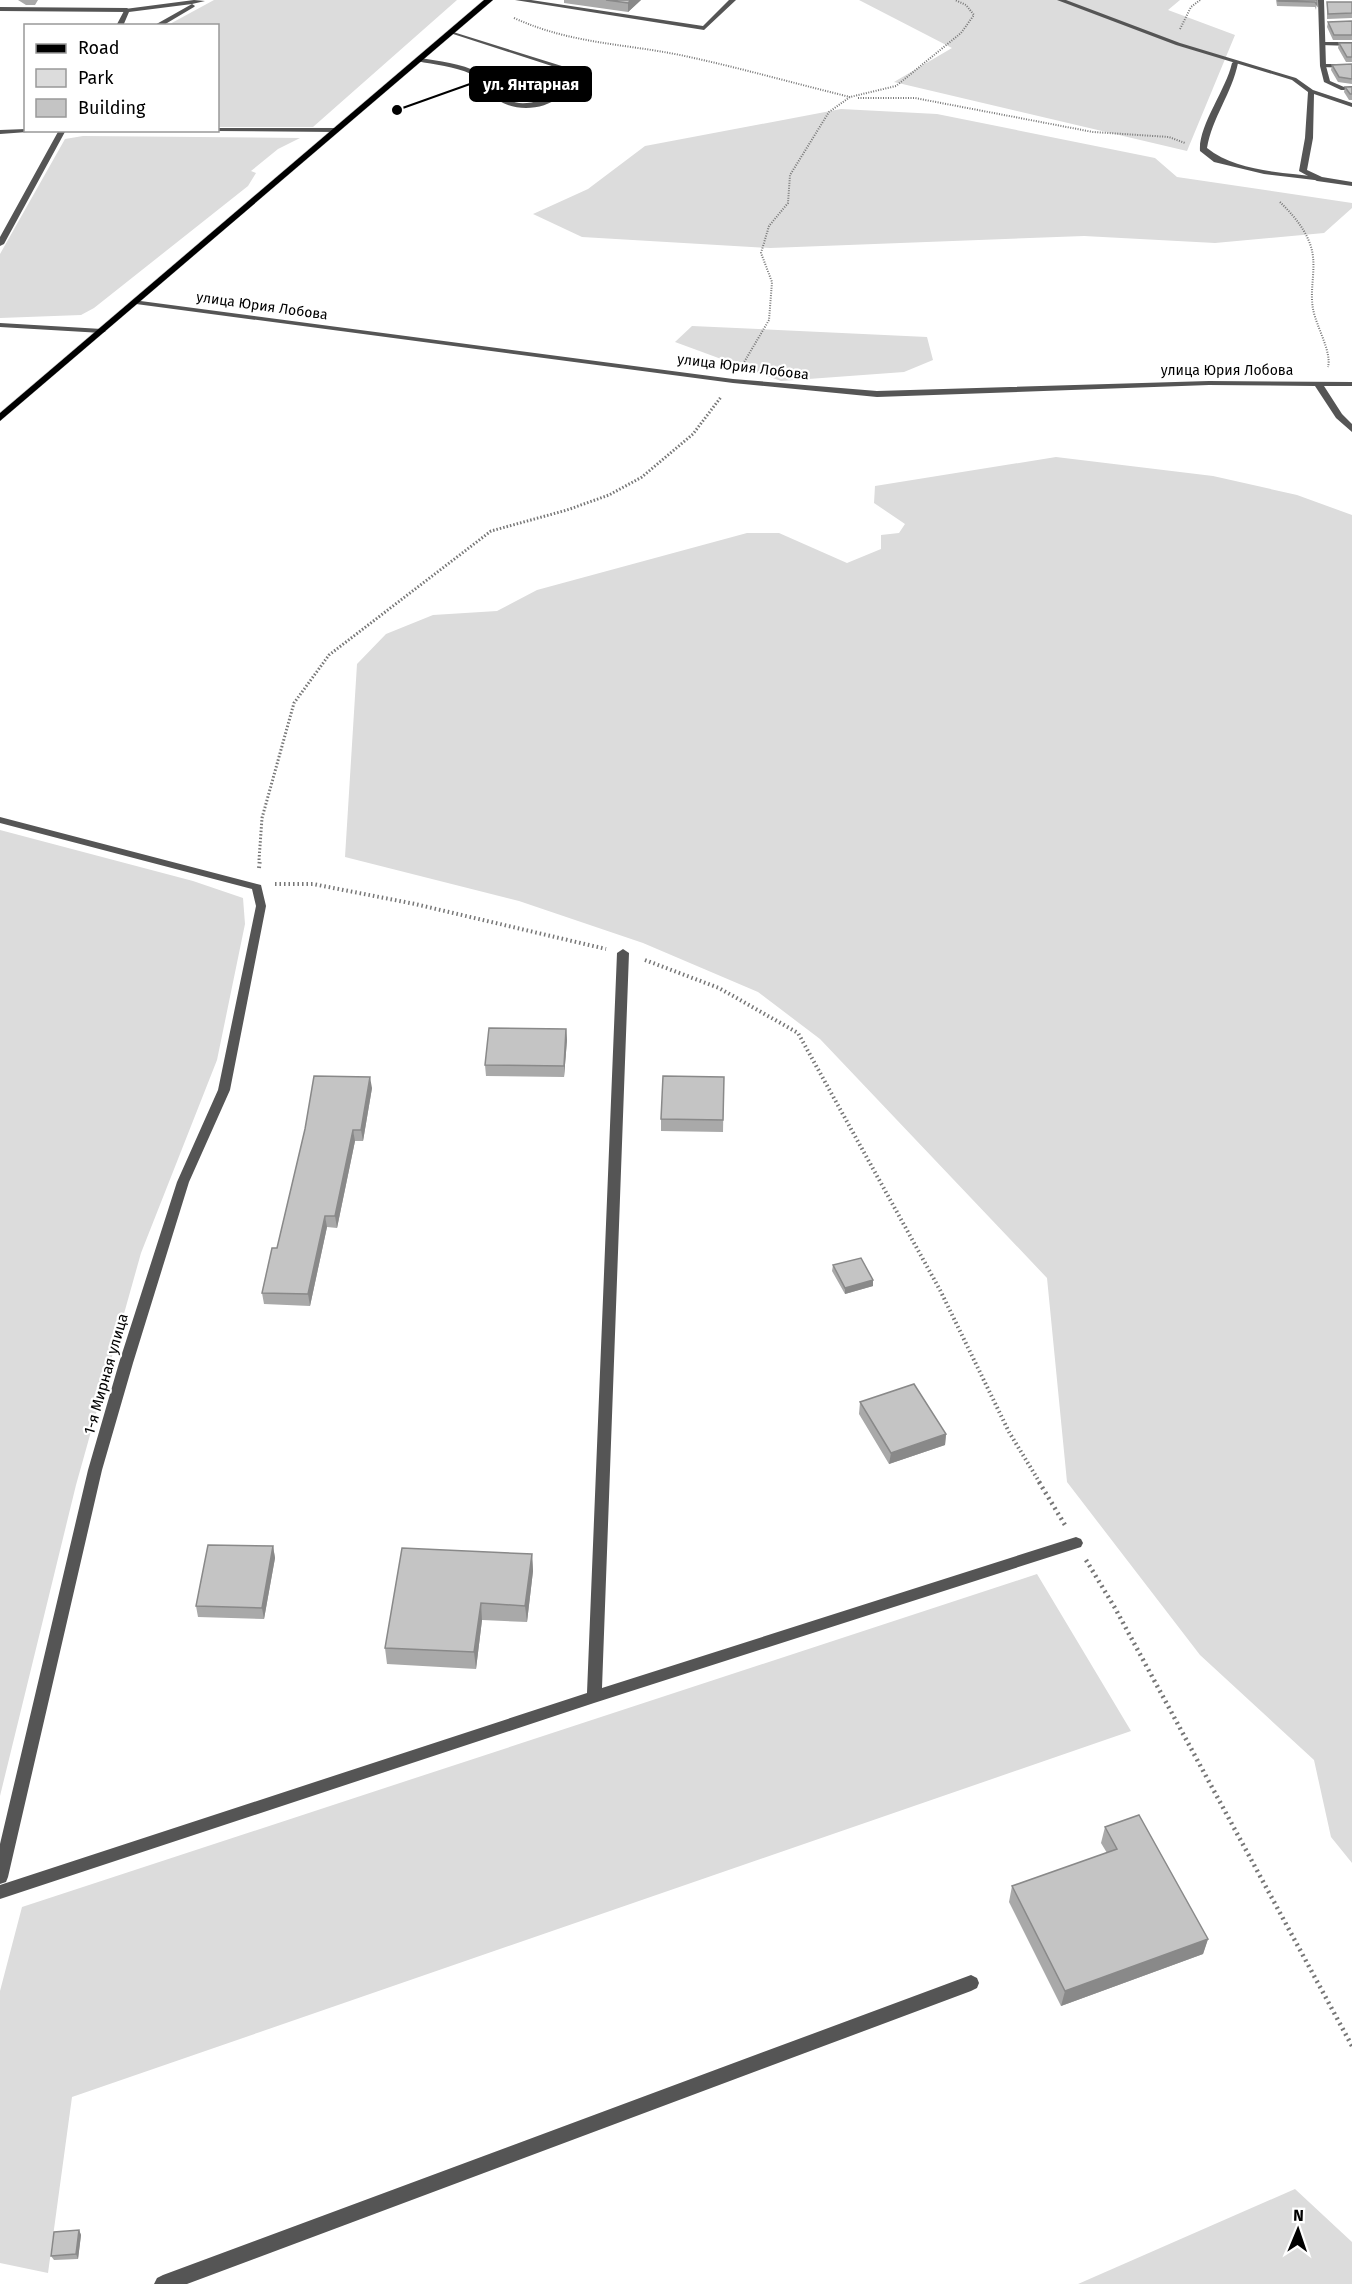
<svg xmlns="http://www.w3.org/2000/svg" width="1352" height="2284" font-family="'Fira Sans',sans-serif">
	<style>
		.green { fill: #dcdcdc }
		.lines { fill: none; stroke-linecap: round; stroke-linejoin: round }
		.primary-casing { stroke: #dbdbdb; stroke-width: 1 }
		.path-far3 { stroke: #777; stroke-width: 2; stroke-dasharray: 1 1.5; stroke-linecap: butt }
		.path-far2 { stroke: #777; stroke-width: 3; stroke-dasharray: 1.5 2; stroke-linecap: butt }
		.path-far1 { stroke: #777; stroke-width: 4; stroke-dasharray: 1.5 3; stroke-linecap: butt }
		.path { stroke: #777; stroke-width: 4.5; stroke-dasharray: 2 4; stroke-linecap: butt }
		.service { fill: #555; fill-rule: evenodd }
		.minor { fill: #555; fill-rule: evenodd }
		.primary { fill: #000; fill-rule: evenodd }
		.wall { fill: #a9a9a9 }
		.shaded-wall { fill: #898989 }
		.building { fill: #c4c4c4; stroke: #898989; stroke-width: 1.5 }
		.labels { text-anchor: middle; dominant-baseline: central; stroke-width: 4.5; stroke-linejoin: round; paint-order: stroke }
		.far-street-label { font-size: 14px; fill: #000; stroke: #fff }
		.street-label { font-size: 15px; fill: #000; stroke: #fff }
		.leader { fill: none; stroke: #000; stroke-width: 2 }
		.callout-dot { fill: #000; stroke: #fff; stroke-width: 2 }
		.callout { fill: #000; stroke: #000; stroke-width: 2 }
		.callout-label { font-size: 16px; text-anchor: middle; font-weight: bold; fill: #fff }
	</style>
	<rect width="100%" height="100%" fill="#fff"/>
	<path class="green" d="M214,0h243l-144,127h-95v-101l-50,-1z
		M859,0h321l-12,10 67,25 -48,116 -293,-69 58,-34z
		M841,109l96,5 218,44 22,19 175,26v5l-28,25 -109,10 -131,-7 -314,12 -188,-11 -49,-23 55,-25 57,-43z
		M83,136l217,2 -22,11 -27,22 5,2 -8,13 -154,122 -13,7 -81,3v-64l65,-115z
		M692,326l235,11 6,23 -29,12 -123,9 -106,-39z
		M1056,457l157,19 84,19 55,20v1348l-21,-26 -17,-77 -114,-105 -133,-173 -20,-204 -227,-239 -62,-47 -115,-49 -124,-42 -174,-44 12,-193 29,-30 47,-19 64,-4 40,-21 210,-57h32l68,30 34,-14v-14l18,-2 6,-9 -31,-21 1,-17z
		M0,830l193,51 50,17 2,26 -28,136 -76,193 -65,232 -76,311z
		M1037,1574l94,157 -1059,366 -24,176 -48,-10v-272l22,-84z
		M1295,2189l57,53v42h-274z"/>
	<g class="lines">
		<defs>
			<path id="primary" d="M484,0h9l-493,421v-8z"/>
		</defs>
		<use href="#primary" class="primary-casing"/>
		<path class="path-far3" d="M514,18c58,26 106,25 166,37 57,12 113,28 170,42
			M1180,29l11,-22 9,-7
			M858,98h57l178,34 76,5 16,6
			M1280,202c12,12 24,25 30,42 8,21 -1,43 3,65 3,17 19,43 15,58
			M743,364l26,-44 3,-38 -11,-29 8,-27 19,-23 2,-28 39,-63 21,-15 46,-11 65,-53 13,-18 -8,-10 -11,-5"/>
		<path class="path-far2" d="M259,860l3,-42 32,-115 35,-48 162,-124 76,-21 42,-15 33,-18 51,-43 28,-37"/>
		<path class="path-far1" d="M259,868l1,-9
			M275,884h38l102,20 191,45
			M645,960l74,28 79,45 142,257 69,142 31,51"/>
		<path class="path" d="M1039,1482l26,43
			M1086,1560l29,48 237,438"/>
		<path class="service" d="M194,0l11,1 -13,3 3,2 -1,1 -32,19h-9l39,-22 -63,8 -6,14h-7l9,-17z
			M515,0h16l172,26 26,-26h7l-32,30z
			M450,31l115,36 7,5 2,6 -5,8h-4l3,-8 -1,-4 -6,-5 -111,-36z
			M1322,42h30v4l-32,-1v-2z
			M419,58c20,3 42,5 60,15 9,5 13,12 20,20 16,17 38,9 57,2l3,2c-15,13 -44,15 -61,3 -10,-8 -14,-20 -27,-26 -17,-8 -36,-9 -54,-13l-1,-1z
			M1235,61l3,2c-6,30 -26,55 -31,85 30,24 76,24 113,29l4,2 -1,2 -59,-7 -50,-12 -14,-11c-2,-25 26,-61 32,-88z
			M1323,64h29v4l-31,-1v-2z
			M59,130h7l-62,114 -4,2v-9z
			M623,949l6,4 -27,735 474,-151 5,2 2,4 -2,4 -487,156 -594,196v-14l587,-192 30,-740z
			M971,1975l6,3 2,5 -2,5 -6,3 -784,293h-33l3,-6 6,-3z"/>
		<path class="minor" d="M1057,0h9l114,43 116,35 17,12 39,13v4l-38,-13 -1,44 -6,32 15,7 30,5v4l-35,-5 -18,-10 6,-33 3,-46 -16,-12 -116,-35z
			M1318,0h6l2,66 4,15 14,6 8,-1v4h-11l-17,-8 -4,-16z
			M0,7l127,1 3,2 -3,2 -127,-1z
			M218,128h118l4,2 -4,2 -120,-1z
			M26,129v1h29l-55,4v-4z
			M133,300l600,79 144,12 332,-10 143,1v4h-28l18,28 10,10v8l-16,-14 -21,-32 -106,-1 -332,12 -144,-14 -597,-79h-3z
			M0,323l102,6 4,2 -4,2 -102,-6z
			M0,817l261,68 5,21 -36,184 -41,92 -56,181 -31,107 -94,407 -2,5 -6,2v-40l88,-374 31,-107 58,-181 41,-92 38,-184 -4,-17 -252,-66z"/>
		<use href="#primary" class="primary"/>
	</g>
	<path class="wall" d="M18,0h20l-3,5h-9z
		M564,0h77l-13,12 -64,-9z
		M1276,0h41l-1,10 -1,-3 -38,-1z
		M1327,2h25v16l-25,1z
		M1352,21v19h-19l-6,-13 1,-5z
		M1339,43h13v19h-6l-8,-14z
		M1352,64v20l-14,-2 -7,-12 1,-5z
		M1345,87h7v13h-3l-5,-8z
		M566,1029l1,11 -3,37 -78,-1 -1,-11z
		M724,1077l-1,55 -62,-1v-12z
		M372,1088l-9,53h-8l-18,87 -10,-1 -17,79 -46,-2 -2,-11 15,-45 28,-119z
		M833,1265l40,15v6l-28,8 -13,-23z
		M860,1402l86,32 -1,11 -56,19 -30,-50z
		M273,1546l2,12 -11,61 -66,-2 -2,-11z
		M532,1554l1,17 -6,51 -45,-2 -6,49 -89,-5 -2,-16z
		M1105,1827l103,112 -5,15 -142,52 -52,-104 3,-16 95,-33 -6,-10z
		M79,2230l2,5 -3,24 -24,1 -3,-4z"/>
	<path class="shaded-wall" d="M631,0h10l-13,12v-9z
		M566,1029l1,11 -3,37v-11z
		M370,1077l2,11 -9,53 -2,-11z
		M353,1130l2,11 -18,87 -2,-12z
		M325,1216l2,11 -17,79 -2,-12z
		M873,1280v6l-28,8v-6z
		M946,1434l-1,11 -56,19 2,-11z
		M273,1546l2,12 -11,61 -2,-11z
		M532,1554l1,17 -6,51 -2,-16z
		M481,1603l1,17 -6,49 -2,-17z
		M1208,1939l-5,15 -142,52 4,-15z
		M79,2230l2,5 -3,24 -2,-5z"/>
	<path class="building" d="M606,0h25l-3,3z
		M1278,0h39v5l-2,-3 -37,-1z
		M1327,2h25v11l-24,1z
		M1352,21v14h-18l-6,-13z
		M1339,43h13v14h-5z
		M1352,64v15l-13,-2 -7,-12z
		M1345,87h7v7h-2z
		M489,1028l77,1 -2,37 -79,-1z
		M314,1076l56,1 -9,53h-8l-18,86h-10l-17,78 -46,-1 10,-45h5l28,-119z
		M663,1076l61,1 -1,43 -62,-1z
		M861,1258l12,22 -28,8 -12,-23z
		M914,1384l32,50 -55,19 -31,-51z
		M208,1545l65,1 -11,62 -66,-2z
		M402,1548l130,6 -7,52 -44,-3 -7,49 -89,-4z
		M1139,1815l69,124 -143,52 -53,-105 105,-37 -12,-22z
		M79,2230l-3,24 -25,2 3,-24z"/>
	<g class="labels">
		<g class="far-street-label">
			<text transform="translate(262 306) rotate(8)">улица Юрия Лобова</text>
			<text transform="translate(743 367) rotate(7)">улица Юрия Лобова</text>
			<text x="1227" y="370">улица Юрия Лобова</text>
		</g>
		<g class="street-label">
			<text transform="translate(106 1374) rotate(-74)">1-я Мирная улица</text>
		</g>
	</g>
	<path class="leader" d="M397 110L470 84"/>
	<circle class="callout-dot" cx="397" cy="110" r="6"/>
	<rect class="callout" x="470" y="67" width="121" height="34" rx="6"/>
	<g class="callout-label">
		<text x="531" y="90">ул. Янтарная</text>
	</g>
	<rect x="24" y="24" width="195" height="108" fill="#ffffff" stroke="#999999" stroke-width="1.5"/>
	<rect x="36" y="44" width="30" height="9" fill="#000000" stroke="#999999" stroke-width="1.5"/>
	<text x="78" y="54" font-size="18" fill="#000000">Road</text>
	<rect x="36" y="69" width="30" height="18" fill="#dcdcdc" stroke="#999999" stroke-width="1.5"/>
	<text x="78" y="84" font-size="18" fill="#000000">Park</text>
	<rect x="36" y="99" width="30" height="18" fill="#c4c4c4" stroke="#999999" stroke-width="1.5"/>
	<text x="78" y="114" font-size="18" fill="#000000">Building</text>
	<g transform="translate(1298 2230) rotate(2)" stroke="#ffffff" stroke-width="4.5" paint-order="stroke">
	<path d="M0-4.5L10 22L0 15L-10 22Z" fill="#000000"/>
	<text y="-9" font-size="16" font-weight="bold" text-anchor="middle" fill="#000000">N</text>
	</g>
</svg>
